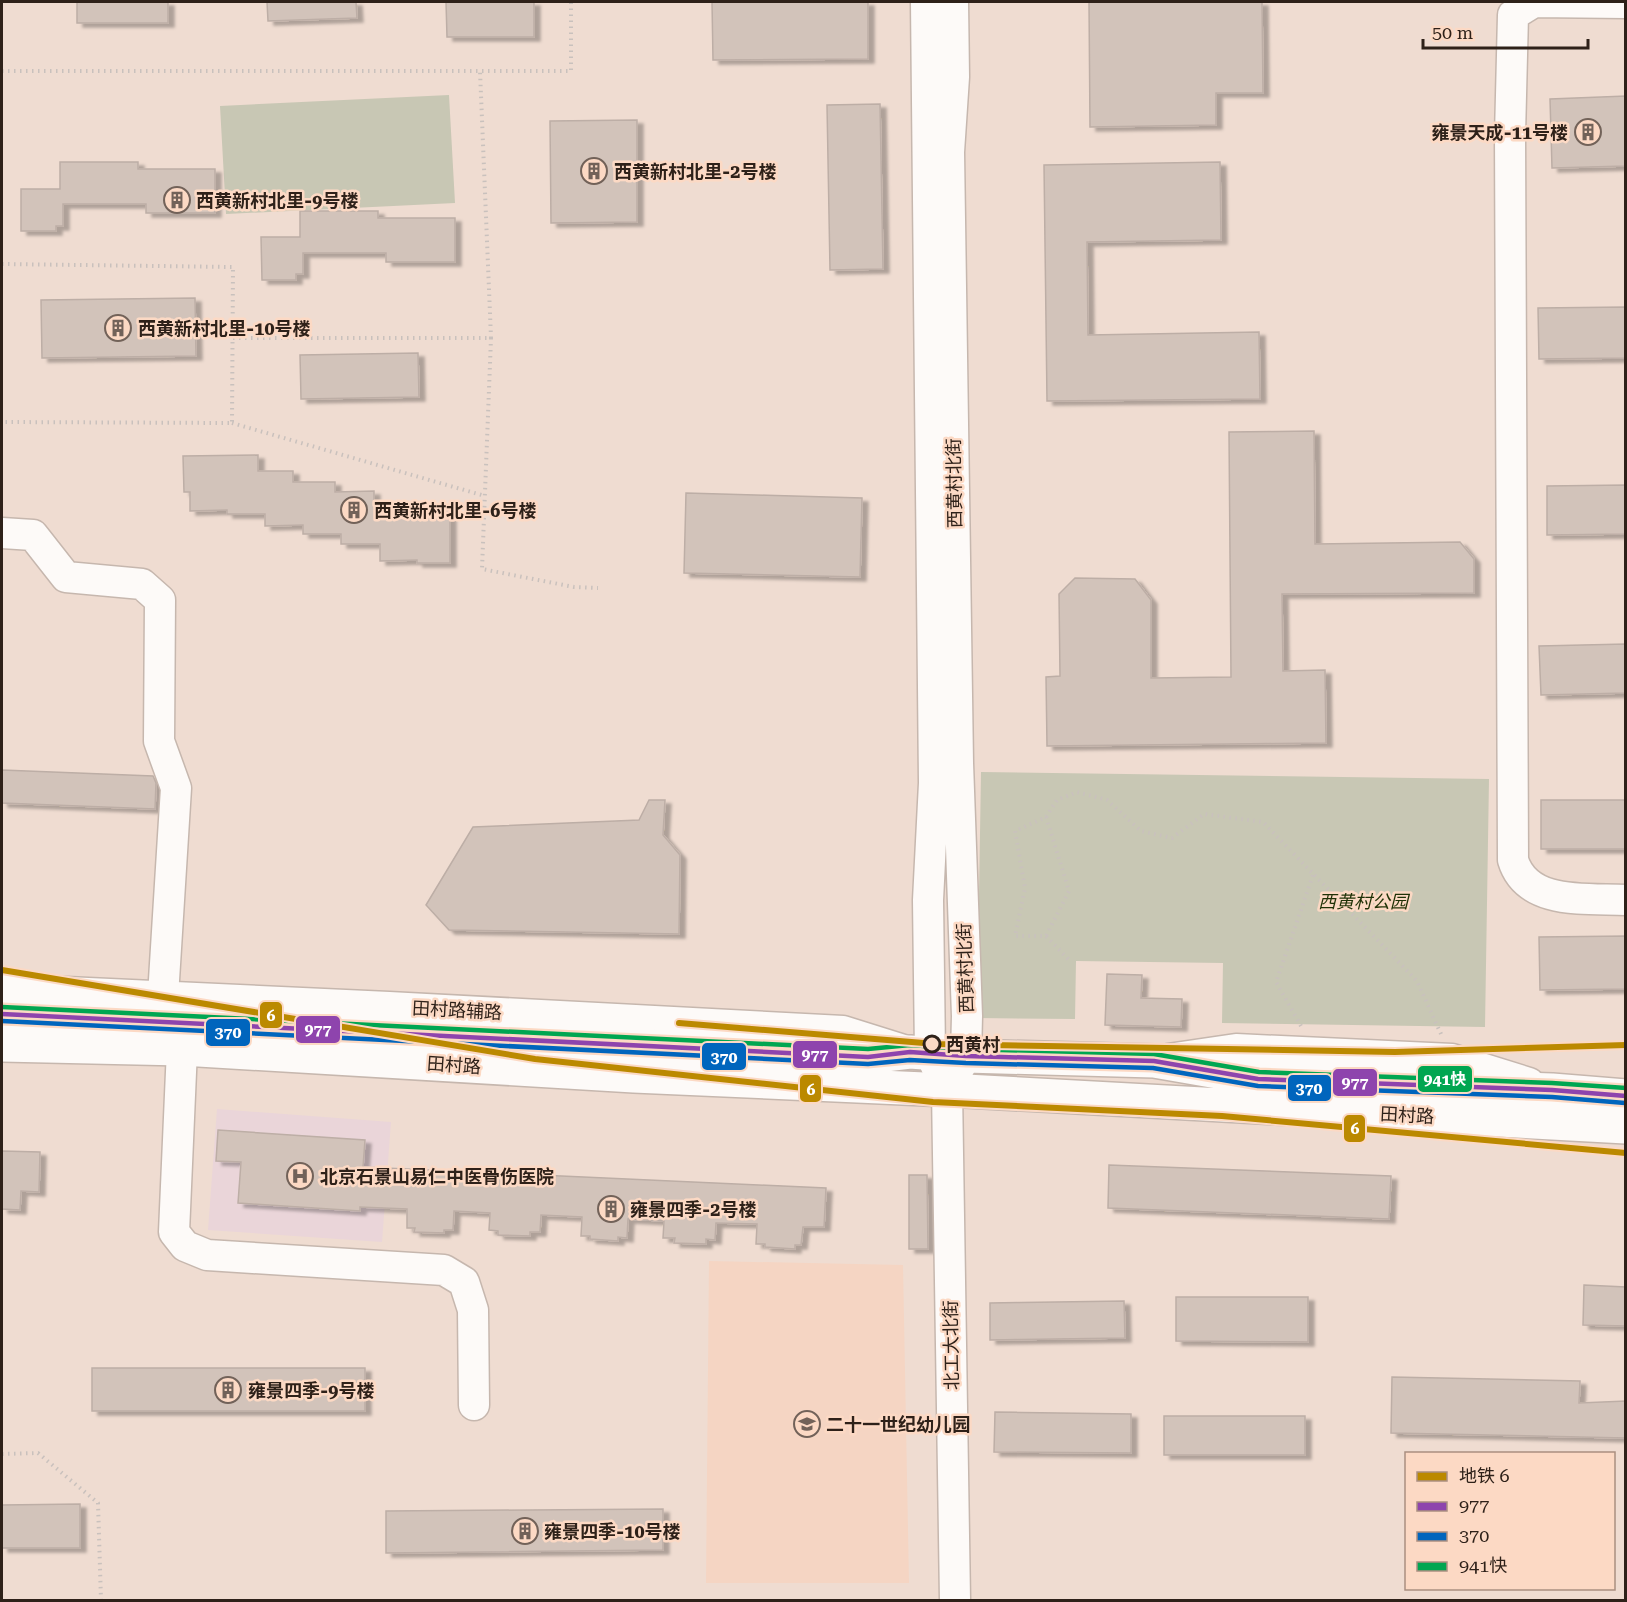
<svg xmlns="http://www.w3.org/2000/svg" width="1627" height="1602" font-family="'Roboto Serif','Noto Sans SC',serif">
	<style>
		.built { fill: #f5d5c3 }
		.medical { fill: #ead5d9 }
		.green { fill: #c8c7b4 }
		.building { fill: #d2c3ba; stroke: #bdaea6; stroke-width: 1.5; filter: url(#shadow) }
		.lines { fill: none; stroke-linecap: round; stroke-linejoin: round }
		.minor-casing { stroke: #c6b7ae; stroke-width: 33 }
		.major-casing { stroke: #c6b7ae; stroke-width: 36 }
		.path { stroke: #c9c1bd; stroke-width: 4; stroke-dasharray: 1.5 4.5; stroke-linecap: butt }
		.minor { stroke: #fdfaf8; stroke-width: 30 }
		.major { stroke: #fdfaf8; stroke-width: 33 }
		.bus-1-casing { stroke: #fcd9c4; stroke-width: 9 }
		.bus-2-casing { stroke: #fcd9c4; stroke-width: 9 }
		.bus-3-casing { stroke: #fcd9c4; stroke-width: 9 }
		.bus-1 { stroke: #8e44ad; stroke-width: 4.5 }
		.bus-2 { stroke: #0065bd; stroke-width: 4.5 }
		.bus-3 { stroke: #00a651; stroke-width: 4.5 }
		.metro-1-casing { stroke: #fcd9c4; stroke-width: 10 }
		.metro-1 { stroke: #bb8900; stroke-width: 6 }
		.stop-dot { fill: #fcd9c4; stroke: #2e2119; stroke-width: 3 }
		.labels { text-anchor: middle; dominant-baseline: central; stroke-width: 5; stroke-linejoin: round; paint-order: stroke }
		.poi-label { font-size: 18px; font-weight: bold; fill: #2e2119; stroke: #fcd9c4; text-anchor: start }
		.street-label { font-size: 18px; fill: #2e2119; stroke: #fcd9c4 }
		.park-label { font-size: 18px; font-style: italic; fill: #1f3106; stroke: #fcd9c4 }
		.stop-label { font-size: 18px; font-weight: bold; fill: #2e2119; stroke: #fcd9c4; text-anchor: start }
		.line-badge { stroke: #fcd9c4; stroke-width: 2 }
		.badge-label { font-size: 16px; text-anchor: middle; font-weight: bold; fill: #fff }
	</style>
	<defs>
		<filter id="shadow"><feDropShadow dx="6" dy="4" stdDeviation="1.5" flood-color="#0004"/></filter>
	</defs>
	<rect width="100%" height="100%" fill="#efdcd1"/>
	<path class="built" d="M709,1261l194,4 6,318h-203z"/>
	<path class="medical" d="M217,1109l174,13 -9,120 -174,-12z"/>
	<path class="green" d="M449,95l6,108 -229,11 -6,-108z
		M981,772l508,7 -4,248 -263,-4 1,-60 -147,-2 -1,58 -98,-1z"/>
	<path class="building" d="M77,2h91v21h-91z
		M267,2h89l1,16 -89,3z
		M446,2h88v35h-87z
		M712,2h156v57l-155,1z
		M1089,2h173l1,91h-47v32l-126,2z
		M1626,96v70l-74,2 -2,-69z
		M880,104l3,165 -53,1 -3,-165z
		M637,120v102l-86,1 -1,-102z
		M60,162h78v7h77v44h-69v-9h-83v22h-7v5h-35v-42h39z
		M1220,162l1,78 -134,2 1,93 171,-3 1,67 -213,2 -3,-236z
		M300,211h78v7h77v44h-69v-9h-83v21h-7v6h-34l-1,-43h39z
		M195,298l1,58 -154,2 -1,-58z
		M1626,307v51l-87,1 -1,-51z
		M418,353l1,44 -118,2 -1,-44z
		M1314,431l1,113 145,-2 14,17v34l-192,1 1,77 42,-1 1,73 -279,3 -1,-69 14,-1 -1,-82 16,-16 60,1 16,21v78l80,-1 -2,-245z
		M258,455v16h35v11h42v10l39,-1v11h36v8h40v53h-33v-3l-37,1v-17h-39v-10h-38v-9l-38,1v-12h-38v-4l-37,1v-19h-6l-1,-36z
		M1626,485v49l-79,1v-49z
		M686,493l176,5 -2,79 -176,-4z
		M1626,644v49l-85,2 -2,-49z
		M2,770l151,6 3,7 -1,26 -153,-6z
		M649,800h16l-2,35 17,20 -1,79 -230,-4 -23,-25 47,-78 166,-7z
		M1541,800h85v49h-85z
		M1626,936v53l-86,1 -1,-53z
		M1107,974l35,1 -1,23 41,1 -1,28 -76,-2z
		M218,1130l147,10 -2,27 463,21 -2,39h-21l-2,18h-6v4l-30,-2v-3h-9l1,-20 -41,-1 -1,17 -9,-1v5l-32,-1 1,-5h-12l1,-17 -36,-2 -1,19 -9,-1v4l-28,-2v-3h-9l1,-19 -41,-2 -1,17h-10v4l-32,-1v-4l-9,-1 1,-17 -36,-2 -1,19h-9v3l-30,-1 1,-4h-8v-19l-47,-2v4l-122,-8 3,-41 -25,-1z
		M2,1151l38,1 -1,40 -18,-1 -1,19 -18,-1z
		M1109,1165l282,11 -2,43 -281,-11z
		M909,1175h18l1,74h-19z
		M1584,1285l42,2v39l-43,-1z
		M1176,1297h132v45l-132,-1z
		M1124,1301l1,37 -135,2v-37z
		M92,1368h273v43h-273z
		M1392,1377l188,4 -1,22 47,-2v37l-235,-5z
		M995,1412l136,2v39l-137,-1z
		M1164,1416h141v39h-141z
		M80,1504v44h-78v-43z
		M663,1509v41l-277,3v-42z"/>
	<g class="lines">
		<defs>
			<path id="minor" d="M926,2l8,781 -6,117 2,153 17,37 8,510
				M953,2l1,75 -5,75 9,611 9,253 -1,40 -12,21
				M1626,3l-92,-1 -21,13 -3,120 3,725c14,46 74,38 113,40
				M2,533l31,2 33,42 76,7 18,16 -1,141 17,47 -13,208
				M2,989l387,18 454,24 67,21
				M182,1049l-8,183 11,14 22,9 237,15 20,12 9,28 1,95
				M1168,1059l68,-10 216,10 77,24"/>
			<path id="major" d="M2,1014l330,15 536,28 42,-5 56,4 188,5 104,18 294,11 74,6
				M2,1045l180,4 452,27 313,14 679,37"/>
		</defs>
		<use href="#minor" class="minor-casing"/>
		<use href="#major" class="major-casing"/>
		<path class="path" d="M2,71h569v-69
			M2,264l231,3 -1,156 -230,-1
			M233,338h258l-11,-267
			M491,338l-9,231 92,18 24,1
			M232,423l253,73
			M1046,817l23,74 -23,45
			M1068,959l-22,-23h-31l10,-48 -10,-57 31,-14 11,-17 20,-8 30,8 34,31 31,7 32,-24 59,8 154,159 24,53
			M1301,1026l-25,-44 37,-107
			M2,1454l36,-1 60,50 3,97"/>
		<use href="#minor" class="minor"/>
		<use href="#major" class="major"/>
		<defs>
			<path id="bus-1" d="M2,1014l866,43 42,-5 56,4 188,5 104,18 294,11 74,6"/>
			<path id="bus-2" d="M2,1021l866,43 42,-4 56,3 187,5 105,18 294,11 73,6"/>
			<path id="bus-3" d="M2,1007l866,42 42,-4 56,4 188,5 105,18 293,11 74,5"/>
		</defs>
		<use href="#bus-1" class="bus-1-casing"/>
		<use href="#bus-2" class="bus-2-casing"/>
		<use href="#bus-3" class="bus-3-casing"/>
		<use href="#bus-1" class="bus-1"/>
		<use href="#bus-2" class="bus-2"/>
		<use href="#bus-3" class="bus-3"/>
		<defs>
			<path id="metro-1" d="M2,970l533,89 398,43 289,14 404,37
				M679,1023l257,21 459,8 231,-7"/>
		</defs>
		<use href="#metro-1" class="metro-1-casing"/>
		<use href="#metro-1" class="metro-1"/>
	</g>
	<defs>
		<symbol id="building-ring" viewBox="-11 -11 22 22"><circle r="9.5" fill="#fcd9c4" stroke="#726259" stroke-width="1.5"/><path d="M-4-6H4V6H1V3H-1V6H-4ZM-2.5-4.3h1.7v1.8h-1.7ZM.8-4.3h1.7v1.8H.8ZM-2.5-1h1.7V.8h-1.7ZM.8-1h1.7V.8H.8Z" fill="#726259"/></symbol>
		<symbol id="hospital-ring" viewBox="-11 -11 22 22"><circle r="9.5" fill="#fcd9c4" stroke="#726259" stroke-width="1.5"/><path d="M-5-5h3v3.5h4V-5h3V5h-3V1.5h-4V5h-3Z" fill="#726259"/></symbol>
		<symbol id="school-ring" viewBox="-11 -11 22 22"><circle r="9.5" fill="#fcd9c4" stroke="#726259" stroke-width="1.5"/><path d="M0-5L7-2L0 1L-7-2ZM-4 1L0 2.5L4 1V4Q0 6-4 4Z" fill="#726259"/></symbol>
	</defs>
	<g fill-rule="evenodd">
		<use href="#building-ring" x="1573" y="117" width="30" height="30"/>
		<use href="#building-ring" x="579" y="156" width="30" height="30"/>
		<use href="#building-ring" x="162" y="185" width="30" height="30"/>
		<use href="#building-ring" x="103" y="313" width="30" height="30"/>
		<use href="#building-ring" x="339" y="495" width="30" height="30"/>
		<use href="#hospital-ring" x="285" y="1161" width="30" height="30"/>
		<use href="#building-ring" x="596" y="1194" width="30" height="30"/>
		<use href="#building-ring" x="213" y="1375" width="30" height="30"/>
		<use href="#school-ring" x="792" y="1409" width="30" height="30"/>
		<use href="#building-ring" x="510" y="1516" width="30" height="30"/>
	</g>
	<circle class="stop-dot" cx="932" cy="1044" r="8"/>
	<g class="labels">
		<g class="poi-label">
			<text x="1568" y="132" text-anchor="end">雍景天成-11号楼</text>
			<text x="614" y="171">西黄新村北里-2号楼</text>
			<text x="196" y="200">西黄新村北里-9号楼</text>
			<text x="138" y="328">西黄新村北里-10号楼</text>
			<text x="374" y="510">西黄新村北里-6号楼</text>
			<text x="320" y="1176">北京石景山易仁中医骨伤医院</text>
			<text x="630" y="1209">雍景四季-2号楼</text>
			<text x="248" y="1390">雍景四季-9号楼</text>
			<text x="826" y="1424">二十一世纪幼儿园</text>
			<text x="544" y="1531">雍景四季-10号楼</text>
		</g>
		<g class="street-label">
			<text transform="translate(954 483) rotate(-91)">西黄村北街</text>
			<text transform="translate(965 968) rotate(-92)">西黄村北街</text>
			<text transform="translate(457 1010) rotate(3)">田村路辅路</text>
			<text transform="translate(454 1065) rotate(4)">田村路</text>
			<text transform="translate(1407 1115) rotate(3)">田村路</text>
			<text transform="translate(951 1345) rotate(-91)">北工大北街</text>
		</g>
		<g class="park-label">
			<text x="1363" y="901">西黄村公园</text>
		</g>
		<g class="stop-label">
			<text x="946" y="1044">西黄村</text>
		</g>
	</g>
	<g class="line-badge">
		<rect x="259" y="1001" width="24" height="28" rx="6" fill="#bb8900"/>
		<rect x="295" y="1015" width="46" height="29" rx="6" fill="#8e44ad"/>
		<rect x="205" y="1018" width="46" height="29" rx="6" fill="#0065bd"/>
		<rect x="792" y="1040" width="46" height="29" rx="6" fill="#8e44ad"/>
		<rect x="701" y="1042" width="46" height="29" rx="6" fill="#0065bd"/>
		<rect x="1417" y="1065" width="56" height="28" rx="6" fill="#00a651"/>
		<rect x="1332" y="1068" width="46" height="29" rx="6" fill="#8e44ad"/>
		<rect x="1287" y="1074" width="45" height="28" rx="6" fill="#0065bd"/>
		<rect x="799" y="1074" width="23" height="29" rx="6" fill="#bb8900"/>
		<rect x="1343" y="1114" width="23" height="29" rx="6" fill="#bb8900"/>
	</g>
	<g class="badge-label">
		<text x="271" y="1021">6</text>
		<text x="318" y="1035">977</text>
		<text x="228" y="1038">370</text>
		<text x="815" y="1060">977</text>
		<text x="724" y="1063">370</text>
		<text x="1445" y="1085">941快</text>
		<text x="1355" y="1088">977</text>
		<text x="1309" y="1094">370</text>
		<text x="811" y="1095">6</text>
		<text x="1355" y="1134">6</text>
	</g>
	<rect width="1627" height="1602" fill="none" stroke="#2e2119" stroke-width="6"/>
	<rect x="1405" y="1452" width="210" height="138" fill="#fcd9c4" stroke="#aa8f80" stroke-width="1.5"/>
	<rect x="1417" y="1472" width="30" height="9" fill="#bb8900" stroke="#aa8f80" stroke-width="1.5"/>
	<text x="1459" y="1482" font-size="18" fill="#2e2119">地铁 6</text>
	<rect x="1417" y="1502" width="30" height="9" fill="#8e44ad" stroke="#aa8f80" stroke-width="1.5"/>
	<text x="1459" y="1512" font-size="18" fill="#2e2119">977</text>
	<rect x="1417" y="1532" width="30" height="9" fill="#0065bd" stroke="#aa8f80" stroke-width="1.5"/>
	<text x="1459" y="1542" font-size="18" fill="#2e2119">370</text>
	<rect x="1417" y="1562" width="30" height="9" fill="#00a651" stroke="#aa8f80" stroke-width="1.5"/>
	<text x="1459" y="1572" font-size="18" fill="#2e2119">941快</text>
	<path d="M1423 39v9h165v-9" fill="none" stroke="#2e2119" stroke-width="3"/>
	<text x="1432" y="39" font-size="18" fill="#2e2119" stroke="#fcd9c4" stroke-width="4.5" paint-order="stroke">50 m</text>
</svg>
